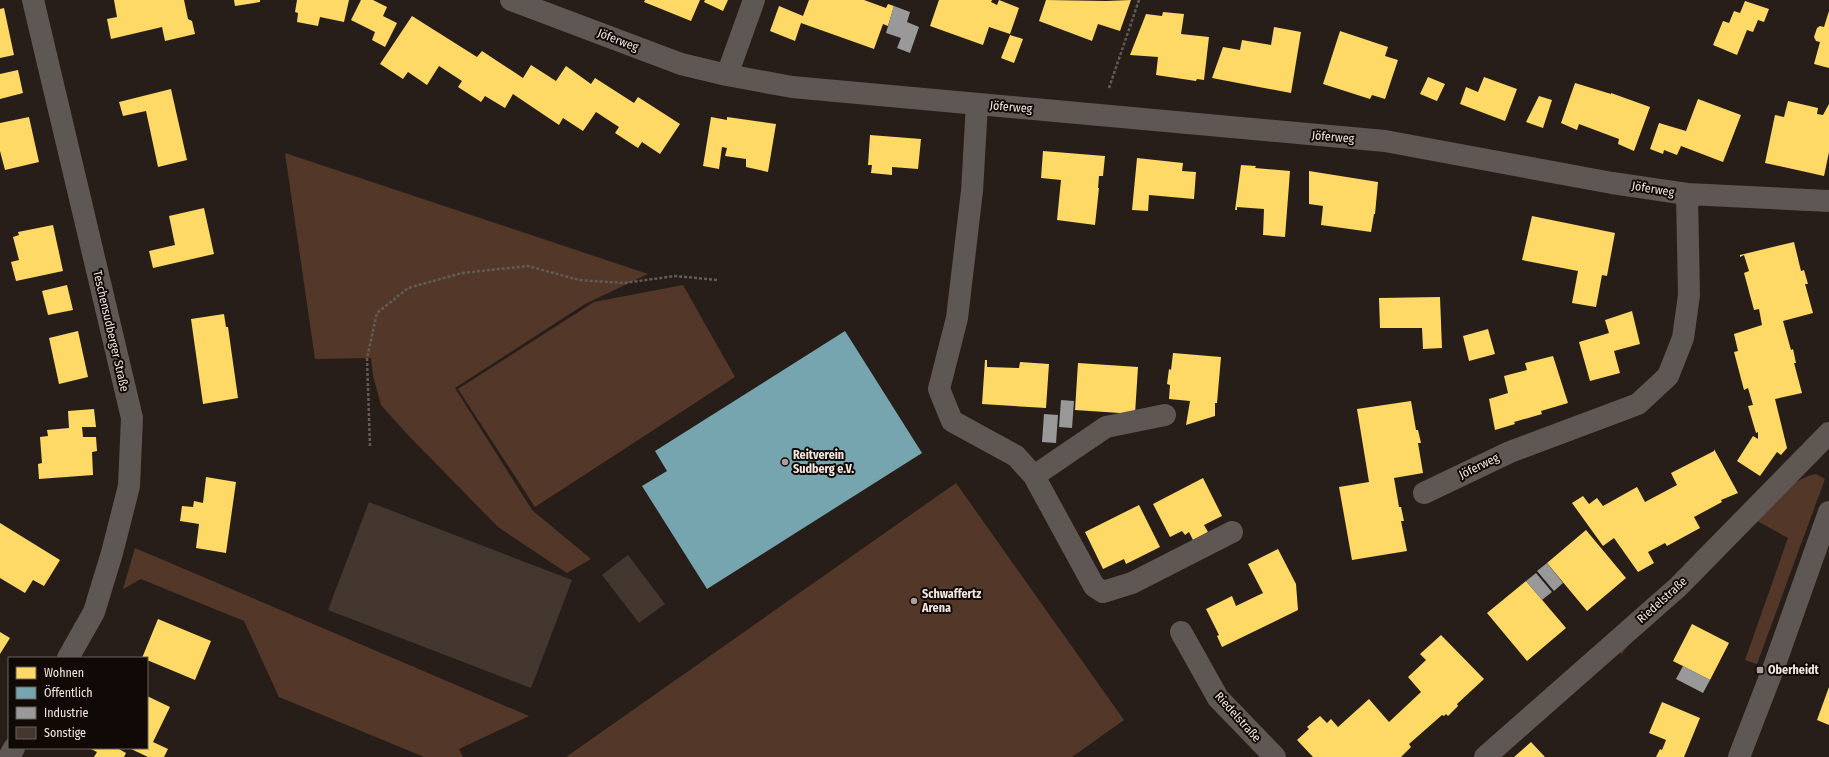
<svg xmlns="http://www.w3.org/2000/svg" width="1829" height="757" font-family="'Fira Sans Condensed',sans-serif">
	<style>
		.green { fill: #533829 }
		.homes { fill: #ffd966 }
		.public { fill: #76a5af }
		.industry { fill: #999 }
		.building { fill: #443730 }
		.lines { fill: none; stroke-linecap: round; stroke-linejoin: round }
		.path { stroke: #625b57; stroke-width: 2.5; stroke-dasharray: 3 2; stroke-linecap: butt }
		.minor { stroke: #5f5753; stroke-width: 22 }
		.poi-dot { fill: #aba19a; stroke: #100905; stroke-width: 1.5 }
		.labels { text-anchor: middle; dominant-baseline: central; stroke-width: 4; stroke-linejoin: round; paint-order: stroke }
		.street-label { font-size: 12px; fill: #f2e7e0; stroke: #100905 }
		.poi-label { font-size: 12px; font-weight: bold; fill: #f2e7e0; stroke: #100905; text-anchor: start }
	</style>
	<rect width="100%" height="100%" fill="#271e19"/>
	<path class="green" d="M285,153l363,121 -63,30 -130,84 77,122 59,49 -24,14 -69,-46 -90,-92 -27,-30 -8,-29 -2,-18 -56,1z
		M683,285l52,92 -200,130 -77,-118 136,-87z
		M1816,474l9,5 -68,185 -12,-4 43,-122 -31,-17 -125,119 -11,15 -3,-9 174,-162 16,-8z
		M956,483l168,237 -52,37h-506z
		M135,548l394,168 -70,33 4,8h-39l-145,-60 -35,-76 -103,-42 -18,10z"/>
	<path class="homes" d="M114,0h70l4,19 4,2 3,13 -30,7 -3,-14 -51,12 -4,-20 10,-2z
		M234,0h26v2l-25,4z
		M297,0h52l-5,22 -24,-5 -2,9 -21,-4 1,-9 -3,-1z
		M361,0h12l14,7 -4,9 14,7 -12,24 -13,-7 3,-8 -24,-12z
		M645,0h55l-9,21 -47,-19z
		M705,0h23l-5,11 -19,-9z
		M809,0h55l22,8 2,-4 6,2 -6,20 -5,-2 -9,25 -73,-26 -6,18 -25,-10 9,-25 24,10z
		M939,0h53l-1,2 6,3 2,-5 20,8 -9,26 -21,-7 -6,18 -53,-19z
		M1046,0l60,1 25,-1 -11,31 -22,-7 -6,17 -53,-20z
		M1745,1l24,8 -5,13 -6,-2 -5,12 -6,-2 -10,25 -24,-10 10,-24 6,2 5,-12 6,2z
		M4,8l10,47 -14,3v-49z
		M1829,11v57l-15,-4 6,-22 -4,-1 -2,-4 3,-9 3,-2 4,1z
		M1163,12l21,2 -3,20 28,3 -5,43 -7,-1 -1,2 -40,-6 2,-18 -28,-2 16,-41 16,2z
		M412,16l65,41 5,-6 41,27 8,-13 25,16 10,-15 25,18 4,-6 39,25 4,-6 42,27 -20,30 -18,-12 -4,6 -23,-15 4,-6 -23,-15 -13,19 -20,-13 -4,7 -46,-31 -8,14 -20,-12 -4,6 -23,-15 4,-6 -23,-15 -12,19 -19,-13 -5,7 -23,-15z
		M1274,27l27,5 -10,61 -79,-15 11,-31 17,3 2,-10 29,5z
		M1340,31l48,16 -3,9 13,4 -13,39 -13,-4 -2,4 -47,-15z
		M1010,35l13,4 -9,24 -13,-5z
		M18,70l5,23 -23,6v-25z
		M1428,77l17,7 -8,17 -17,-7z
		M1484,77l33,12 -12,32 -45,-17 6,-17 12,5z
		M1575,83l36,11v-1l39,14 -16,44 -16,-7 1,-5 -40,-15 -2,6 -16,-7z
		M171,89l16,71 -29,7 -12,-56 -23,5 -4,-14z
		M1539,96l13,4 -9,28 -17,-6z
		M1698,99l43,16 -18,47 -42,-16 -4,9 -13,-5 -1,4 -13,-5 9,-26 27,8z
		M1788,101l30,7 -1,6 6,1 6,-11v48l-5,24 -59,-13 10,-48 9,2z
		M29,117l10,45 -34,8 -5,-19v-28z
		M711,117l16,3v-3l49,7 -8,48 -22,-5v-8l-21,-3 2,-8 -5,-1 -3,22 -16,-3z
		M870,135l51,4 -3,30 -26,-2v8l-21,-2 1,-8h-4z
		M1043,151l62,5 -2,20h-4l-1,12h1l-4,37 -38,-5 4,-40 -20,-2z
		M1137,158l46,5 -1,8 14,1 -2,27 -45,-4 -1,16 -16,-1z
		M1241,165l15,1 -1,2 35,3 -5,66 -22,-2 1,-26 -27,-2v3h-2z
		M1309,171l69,11 -3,32h-1l-3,18 -50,-7 2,-19 -14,-2z
		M204,208l10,46 -61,14 -4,-17 26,-6 -6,-29z
		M1532,216l83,17 -8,43 -5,-1 -6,32 -24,-4 6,-32 -56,-11z
		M53,225l10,46 -47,10 -5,-19 8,-2 -6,-23 6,-2 -1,-3z
		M1794,242l7,29 3,-1 4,14h-3l8,29 -30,8 8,29 2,-1 3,14h-2l8,30 -27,6 12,49 -6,7 -4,-3 -17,24 -23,-15 16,-25 5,3v-7l-2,1 -8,-27 5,-1 -5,-17 -4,2 -10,-38 4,-1 -4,-17 28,-9 -3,-16 -5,1 -10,-37 5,-2 -5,-16 -4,2v-2z
		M67,285l6,25 -25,5 -6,-24z
		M1440,297l2,51 -19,1 -1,-21h-42l-1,-30z
		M1632,311l8,33 -26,7 6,22 -30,8 -11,-39 30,-9 -4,-13z
		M224,314l2,13h2l10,71 -35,6 -12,-85z
		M1488,329l7,25 -26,7 -6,-25z
		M78,331l10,46 -29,7 -10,-46z
		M1173,353l48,4 -4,46h-2v13l-29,9 4,-24 -21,-2 1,-14 -3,-1 2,-15 2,1z
		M1553,356l15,47 -27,8 1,3 -28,8 1,2 -20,6 -6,-31 19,-6 -4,-17 23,-6 -2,-7z
		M985,360h2v7l32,1 1,-6 29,2 -3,44 -64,-4z
		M1078,363l60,4 -3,47 -60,-4z
		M1411,401l5,29h2l3,13h-3l5,30 -29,5 5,29h2l3,14h-3l6,30 -55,9 -13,-73 30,-5 -12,-73z
		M94,409l2,18h-14l1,10h13l1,14 -5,1 1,23 -54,4 -1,-15 4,-1 -2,-26 8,-1 -1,-6 22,-2 -1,-17z
		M1714,449l24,44 -17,7 1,2 -28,15 6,11 -33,18 -2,-3 -17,9 6,11 -16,9 -24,-34 -11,8 -31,-43 11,-7 6,8 8,-6 6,8 34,-19 8,15 32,-17 -6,-12 43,-22z
		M206,477l30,5 -10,71 -30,-5 3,-24 -19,-3 2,-15 11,1 1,-6 9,2z
		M1203,478l19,38 -18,9 4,7 -15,8 -4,-8 -4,3 -3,-4 -12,6 -17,-33z
		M1139,505l21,42 -34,17 -2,-5 -21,10 -18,-37z
		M0,523l60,37 -16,26 -11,-6 -8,13 -25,-15z
		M1586,530l40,48 -39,33 -40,-48z
		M1278,549l18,35 2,26 -76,37 -5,-11 2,-1 -13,-26 26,-13 4,10 27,-13 -15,-29z
		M1526,581l40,47 -39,33 -40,-48z
		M158,619l53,22 -16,39 -48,-20v-2h-5z
		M1692,624l37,19 -19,37 -37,-19z
		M0,632l10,6 -10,16z
		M1441,635l43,44 -27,25 1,2 -10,10 -2,-2 -2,2 -2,-1 -33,29 2,3 -10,10h-88l-16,-17 12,-11 -2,-2 13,-11 7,7 4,-4 7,8 31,-28 20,23 32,-30 -13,-15 18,-17 -6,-6z
		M1829,687v38l-12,-5z
		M147,696l23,11 -17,35 15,7 -4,8h-16l-19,-9h18z
		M1662,702l38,16 -16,39h-28l4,-8 2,1 4,-10 -17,-7z
		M1531,742l14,15h-31z
		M89,748h28l9,5 -2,4h-30l3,-5z"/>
	<path class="public" d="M845,331l77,122 -215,136 -65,-103 25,-15 -12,-20z"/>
	<path class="industry" d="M894,6l16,6 -3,10 12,5 -9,26 -13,-5 4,-10 -15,-5z
		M1061,400l13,1 -2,27 -13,-1z
		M1044,414l14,1 -2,28 -14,-1z
		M1547,563l16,20 -9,8 -17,-20z
		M1536,573l16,19 -10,8 -16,-19z
		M1683,666l27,14 -7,13 -27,-14z"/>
	<path class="building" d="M369,502l203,78 -41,108 -203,-78z
		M628,555l37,49 -26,19 -37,-48z"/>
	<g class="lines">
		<path class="path" d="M1109,88l30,-88
			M370,446l-3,-88 10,-45 31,-25 54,-15 66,-7 51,14 45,3 51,-7 42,4"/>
		<path class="minor" d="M33,0l99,418 -3,68 -17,67 -18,59 -26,46
			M511,0l170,64 46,11 65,12 593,54 227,42 75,11 142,7
			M727,75l27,-75
			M977,104l-5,87 -15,127 -18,71 13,32 64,35 18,20 60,110 9,6 29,-9 100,-51
			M1034,476l72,-49 59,-12
			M1424,493l86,-41 128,-48 30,-28 15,-38 6,-43 -2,-101
			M1181,632l37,66 57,59
			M9,757l5,-9
			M1485,757l193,-170 151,-154
			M1739,757l36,-93 54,-152"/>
	</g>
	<g class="poi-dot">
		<circle cx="785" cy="462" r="4"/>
		<circle cx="914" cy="601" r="4"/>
		<rect x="1756" y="666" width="8" height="8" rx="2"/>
	</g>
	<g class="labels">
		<g class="street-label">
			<text transform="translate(618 40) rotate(21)">Jöferweg</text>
			<text transform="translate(1011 107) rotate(5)">Jöferweg</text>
			<text transform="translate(1333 137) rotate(5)">Jöferweg</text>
			<text transform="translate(1653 189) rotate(9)">Jöferweg</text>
			<text transform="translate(111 331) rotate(77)">Teschensudberger Straße</text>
			<text transform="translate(1479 466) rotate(-26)">Jöferweg</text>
			<text transform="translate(1662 600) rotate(-42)">Riedelstraße</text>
			<text transform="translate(1238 717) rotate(48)">Riedelstraße</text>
		</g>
		<g class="poi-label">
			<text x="793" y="455">Reitverein<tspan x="793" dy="14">Sudberg e.V.</tspan></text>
			<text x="922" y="594">Schwaffertz<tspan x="922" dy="14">Arena</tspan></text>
			<text x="1768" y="670">Oberheidt</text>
		</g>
	</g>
	<rect x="8" y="657" width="140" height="92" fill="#100905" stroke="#6a625d"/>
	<rect x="16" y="667" width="20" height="12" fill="#ffd966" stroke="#6a625d"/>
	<text x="44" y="677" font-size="12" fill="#f2e7e0">Wohnen</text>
	<rect x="16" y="687" width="20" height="12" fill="#76a5af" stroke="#6a625d"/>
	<text x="44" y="697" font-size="12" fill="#f2e7e0">Öffentlich</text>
	<rect x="16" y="707" width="20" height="12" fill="#999999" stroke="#6a625d"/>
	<text x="44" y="717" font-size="12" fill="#f2e7e0">Industrie</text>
	<rect x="16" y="727" width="20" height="12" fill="#443730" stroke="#6a625d"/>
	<text x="44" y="737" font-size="12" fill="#f2e7e0">Sonstige</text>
</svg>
